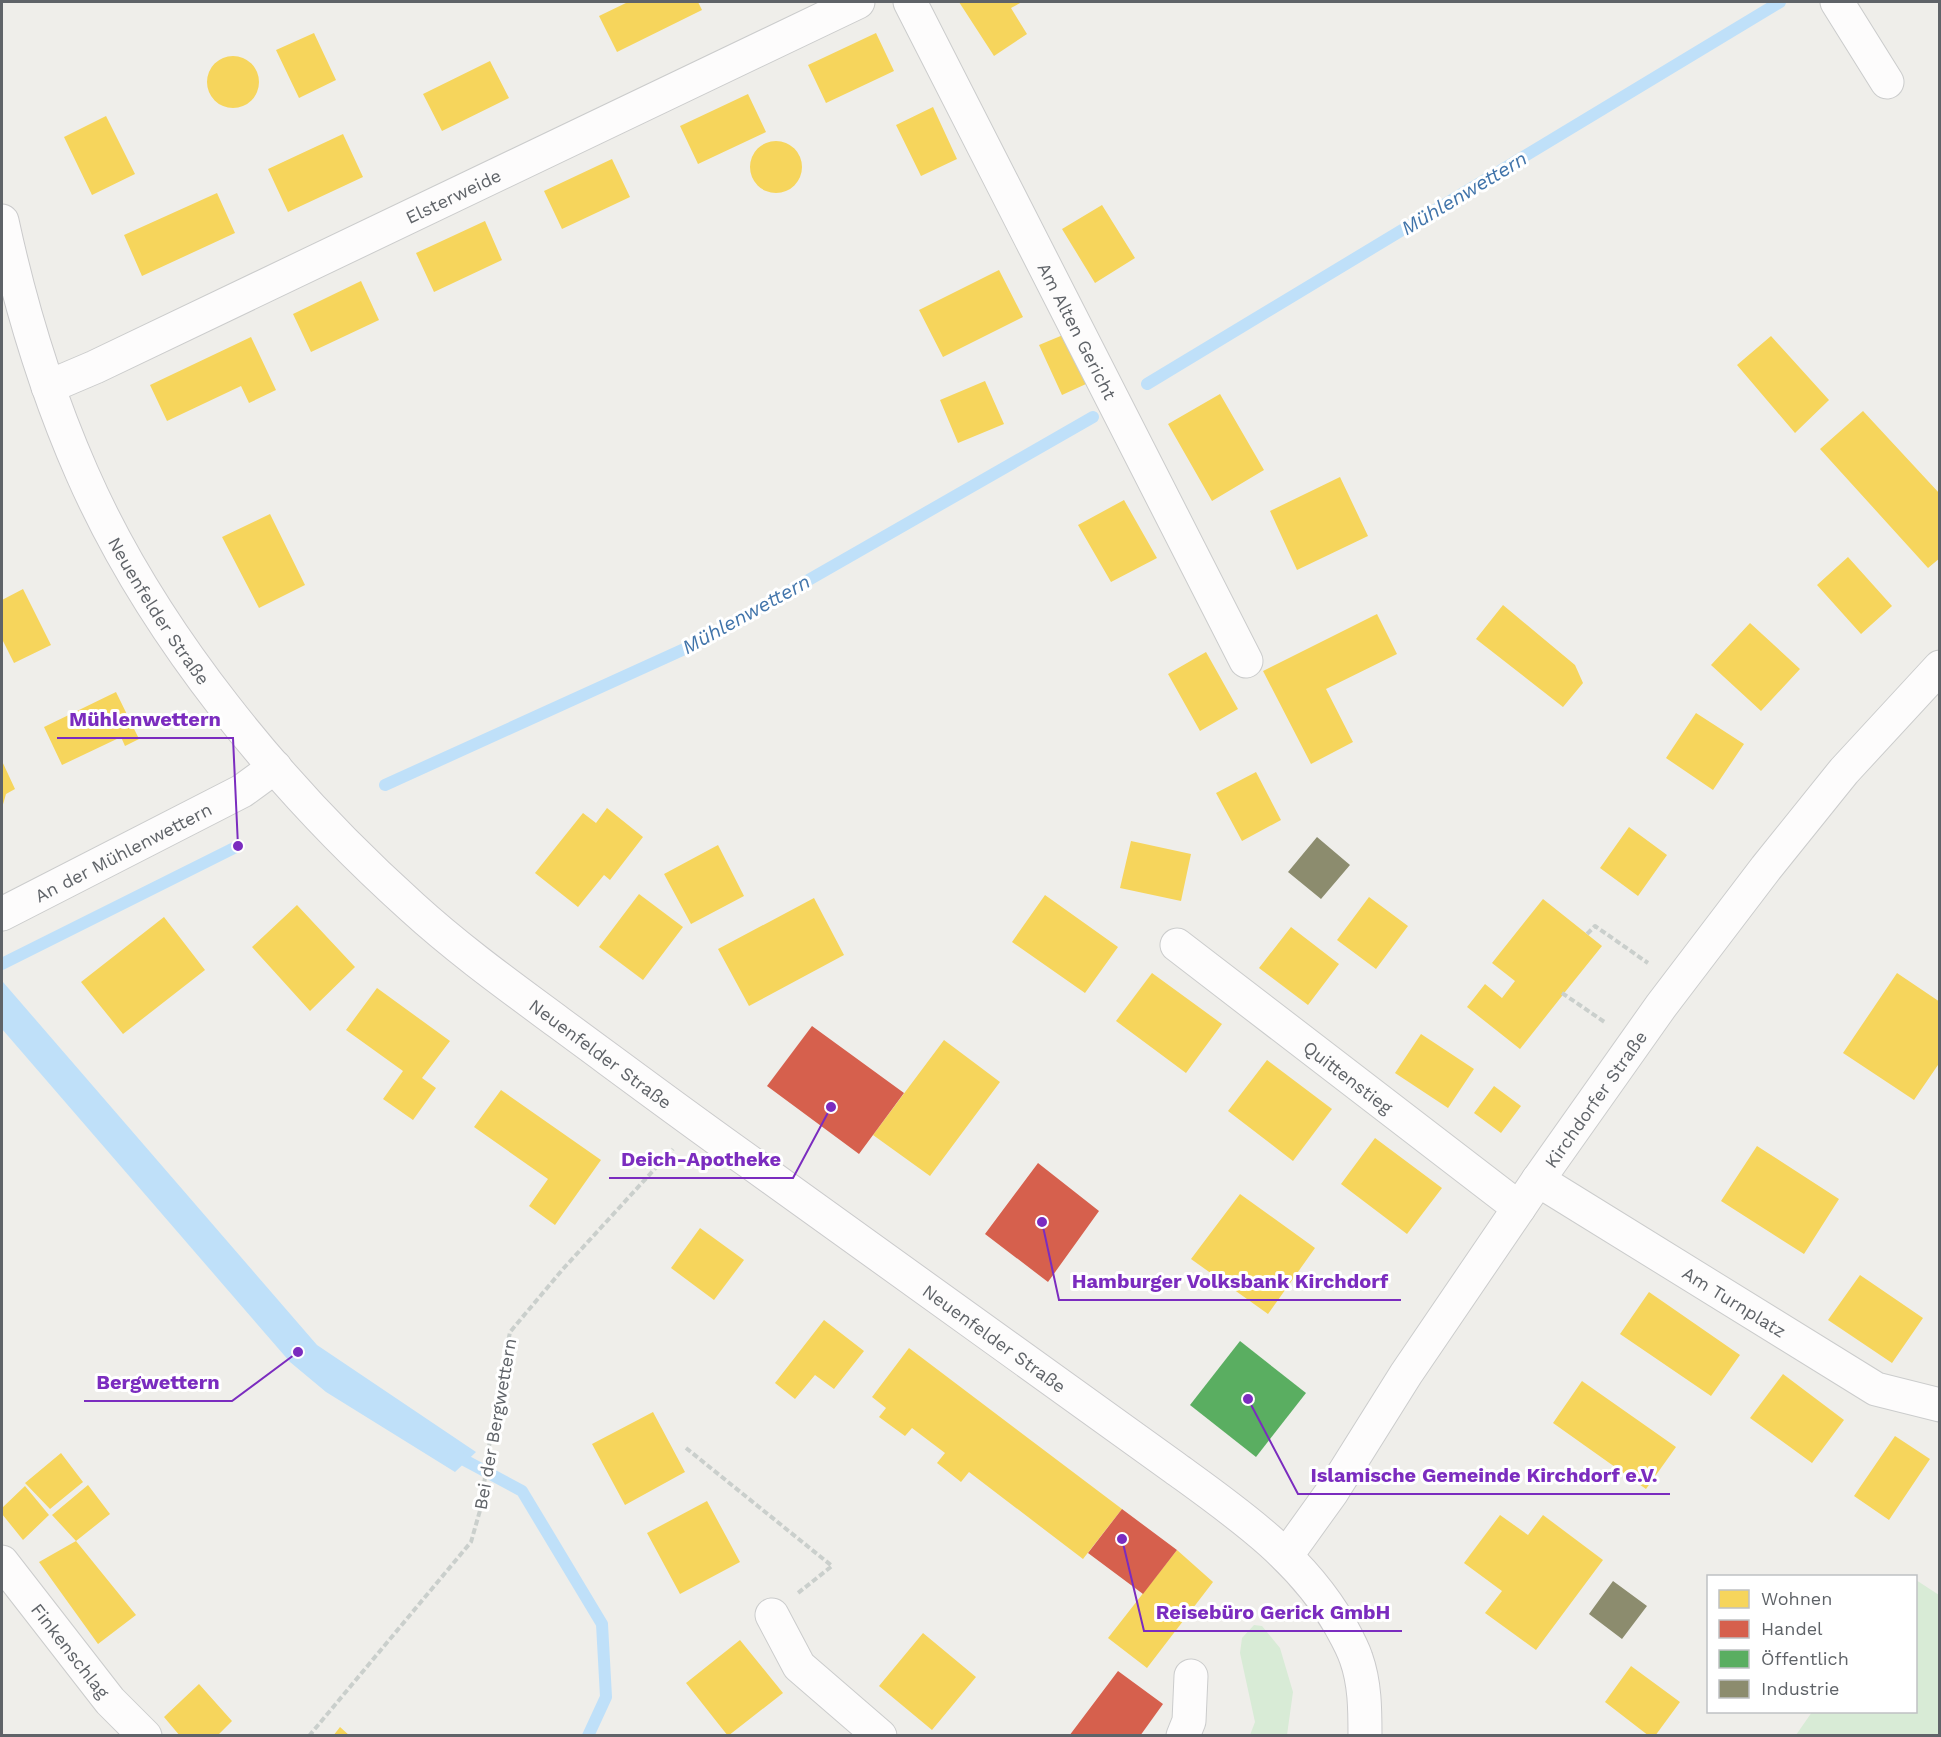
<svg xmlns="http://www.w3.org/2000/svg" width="1941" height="1737" font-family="'Work Sans',sans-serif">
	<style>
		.green { fill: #d8ebd6 }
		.water { fill: #bfe0f9 }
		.homes { fill: #f6d55c }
		.shops { fill: #d6604d }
		.public { fill: #5aae61 }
		.industry { fill: #8c8c6e }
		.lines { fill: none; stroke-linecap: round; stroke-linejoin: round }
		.stream { stroke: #bfe0f9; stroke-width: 12 }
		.minor-casing { stroke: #cbcccc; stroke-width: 35 }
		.tertiary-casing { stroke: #cbcccc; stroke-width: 35 }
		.secondary-casing { stroke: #cacacb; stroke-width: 35 }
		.path { stroke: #cacfcc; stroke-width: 4; stroke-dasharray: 6 3; stroke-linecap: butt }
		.minor { stroke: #fdfcfc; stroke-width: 33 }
		.tertiary { stroke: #fdfcfc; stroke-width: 33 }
		.secondary { stroke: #fdfcfc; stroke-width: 33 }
		.labels { text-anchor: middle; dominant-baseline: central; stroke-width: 6; stroke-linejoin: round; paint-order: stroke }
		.street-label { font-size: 18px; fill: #5f6368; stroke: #fff }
		.water-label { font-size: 20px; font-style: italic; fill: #4174aa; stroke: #fff }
		.leader { fill: none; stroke: #7b2cbf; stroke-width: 2 }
		.callout-dot { fill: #7b2cbf; stroke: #fff; stroke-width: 2 }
		.callout-label { font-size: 20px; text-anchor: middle; font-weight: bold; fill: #7b2cbf; stroke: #fff; stroke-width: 6; stroke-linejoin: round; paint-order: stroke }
	</style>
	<rect width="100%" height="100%" fill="#efeeea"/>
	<path class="green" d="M1916,1580l23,15v140h-143l16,-23h104z
		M1254,1625l8,1 18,22 13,44 -6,43h-37l5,-13 -15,-69 2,-15z"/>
	<path class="water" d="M3,982l314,363 159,107 -21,20 -129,-80 -36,-30 -288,-333v-46z"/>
	<path class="homes" d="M628,2h70l4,8 -85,42 -18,-36z
		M959,2h63l-11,6 16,26 -33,22z
		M314,33l22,47 -37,18 -23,-48z
		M876,33l18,38 -68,32 -18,-38z
		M207 82a26 26 0 1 1 52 0a26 26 0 1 1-52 0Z
		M490,61l19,37 -67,33 -19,-37z
		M748,94l18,38 -68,32 -18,-38z
		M933,107l24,52 -36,17 -25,-51z
		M106,116l29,58 -43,21 -28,-58z
		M343,134l20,43 -75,35 -20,-43z
		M750 167a26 26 0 1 1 52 0a26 26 0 1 1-52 0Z
		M612,159l18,38 -68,32 -18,-38z
		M217,193l18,40 -93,43 -18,-41z
		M1102,205l33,53 -40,25 -33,-54z
		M485,221l17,39 -68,32 -18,-39z
		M999,270l24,47 -80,40 -24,-47z
		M361,281l18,39 -68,32 -18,-38z
		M1063,335l23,49 -24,11 -23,-50z
		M1771,336l58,64 -34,33 -58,-68z
		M251,337l25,53 -27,13 -8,-17 -74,35 -17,-36z
		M985,381l19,43 -46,19 -18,-43z
		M1220,394l44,76 -52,31 -44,-77z
		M1863,411l77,83v64l-12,10 -108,-119z
		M1340,477l28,59 -71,34 -27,-59z
		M1124,500l33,58 -46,24 -33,-57z
		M270,514l35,71 -46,23 -37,-71z
		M1848,557l44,49 -31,28 -44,-49z
		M23,589l28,56 -37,18 -12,-24v-39z
		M1503,605l72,60 8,18 -20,24 -87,-68z
		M1377,614l20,40 -71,35 27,53 -42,22 -48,-93z
		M1750,623l50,46 -39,42 -50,-46z
		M1206,652l32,57 -38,22 -32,-57z
		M116,692l23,47 -14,7 -4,-9 -59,28 -18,-38z
		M1696,713l48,31 -31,46 -47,-32z
		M2,761l13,28 -9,5 -4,14z
		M1256,772l25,48 -39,21 -26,-48z
		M607,808l36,29 -33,43 -6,-5 -26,32 -43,-34 48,-60 13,10z
		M1629,827l38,28 -29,41 -38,-28z
		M1131,841l60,13 -10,47 -61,-13z
		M718,845l26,51 -53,28 -27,-50z
		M639,894l44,33 -40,53 -44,-33z
		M1045,895l73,52 -33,46 -73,-51z
		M1369,897l39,29 -32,43 -39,-29z
		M814,898l30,57 -95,51 -31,-57z
		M1543,899l59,47 -37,46 -3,1v3l-42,53 -53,-42 18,-23 17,14 13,-17 -23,-18z
		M297,905l58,62 -45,44 -58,-64z
		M164,917l41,53 -82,64 -42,-52z
		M1291,927l48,37 -31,41 -49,-37z
		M1152,973l70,51 -36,49 -70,-52z
		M1897,973l43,29v60l-26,38 -71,-47z
		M377,988l73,53 -28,37 14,10 -23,32 -30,-21 20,-28 -57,-41z
		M1421,1034l53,35 -26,39 -53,-35z
		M944,1040l56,42 -70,94 -57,-41z
		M1267,1060l65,49 -39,52 -65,-50z
		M1494,1086l27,20 -20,27 -27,-20z
		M501,1090l100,70 -46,65 -26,-19 19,-27 -74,-52z
		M1375,1138l67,50 -35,46 -66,-50z
		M1757,1146l82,53 -35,55 -83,-53z
		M1240,1194l75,54 -47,66 -77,-55z
		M700,1228l44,32 -30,40 -43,-32z
		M1860,1275l63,43 -31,45 -64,-43z
		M1649,1292l91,63 -29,41 -91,-62z
		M824,1320l40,31 -30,38 -19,-14 -20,24 -20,-16z
		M909,1348l213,161 -39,50 -114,-87 -8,10 -24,-19 8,-10 -33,-25 -7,8 -26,-19 7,-9 -14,-11z
		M1783,1374l61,46 -32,43 -62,-45z
		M1582,1381l94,66 -30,42 -93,-66z
		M653,1412l32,60 -60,33 -33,-61z
		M1895,1436l35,23 -41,61 -35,-24z
		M61,1453l22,29 -33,27 -25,-26z
		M88,1485l22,29 -34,27 -24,-26z
		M25,1486l24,29 -26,25 -21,-26v-6z
		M707,1501l33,61 -60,32 -33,-61z
		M1500,1515l28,20 15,-20 60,45 -67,90 -51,-37 17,-22 -38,-28z
		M76,1541l60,74 -38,29 -59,-82z
		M1177,1550l36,32 -66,86 -39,-30z
		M923,1633l53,44 -44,53 -53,-44z
		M740,1640l43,53 -55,43 -42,-53z
		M1631,1666l49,36 -25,34h-6l-44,-34z
		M199,1684l33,37 -15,15h-37l-16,-19z
		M340,1727l10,9h-17z"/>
	<path class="shops" d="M812,1026l92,67 -45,61 -92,-68z
		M1038,1163l61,48 -51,71 -63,-48z
		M1122,1509l55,41 -34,44 -55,-41z
		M1118,1671l45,33 -23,32h-71z"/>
	<path class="public" d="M1240,1341l66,52 -50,64 -66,-52z"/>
	<path class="industry" d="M1317,837l33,28 -29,34 -33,-27z
		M1613,1581l34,25 -25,33 -33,-25z"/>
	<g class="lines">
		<path class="stream" d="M1147,384l633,-382
			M385,785l317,-144 391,-224
			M2,964l236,-118
			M453,1454l69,37 80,133 4,73 -18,39"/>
		<defs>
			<g id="minor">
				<path id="s1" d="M910,2l336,659"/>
				<path d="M1837,2l50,80"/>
				<path id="s2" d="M48,387l47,-20 763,-365"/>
				<path id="s3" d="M2,914l240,-123 33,-24"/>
				<path id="s4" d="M1177,945l342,263"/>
				<path id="s5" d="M1538,1180l338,209 64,16"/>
				<path id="s6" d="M2,1562l108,139 35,35"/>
				<path d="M772,1615l27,51 81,70"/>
				<path d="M1183,1736l6,-15 2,-45"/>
			</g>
			<g id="tertiary">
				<path id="s7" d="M1286,1556l46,-64 74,-118 132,-194 123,-174 105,-138 78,-97 96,-104"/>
			</g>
			<g id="secondary">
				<path id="s8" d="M2,221c19,88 44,170 80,252 71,162 199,316 330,434 46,42 96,78 146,115 64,47 128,95 193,141 141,101 282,203 424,305 62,45 126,89 165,157 6,11 12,21 16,33 9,25 9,52 9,78"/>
			</g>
		</defs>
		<use href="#minor" class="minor-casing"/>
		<use href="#tertiary" class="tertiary-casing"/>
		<use href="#secondary" class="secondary-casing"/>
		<path class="path" d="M1587,934l8,-8 53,37
			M1562,993l44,30
			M686,1448l146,118 -34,27
			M309,1736l162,-194 10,-35 10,-75 19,-100 53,-63 110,-120"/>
		<use href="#minor" class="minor"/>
		<use href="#tertiary" class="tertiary"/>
		<use href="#secondary" class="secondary"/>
	</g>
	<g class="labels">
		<g class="street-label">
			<text stroke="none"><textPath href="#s2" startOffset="448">Elsterweide</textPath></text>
			<text stroke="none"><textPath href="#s1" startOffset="369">Am Alten Gericht</textPath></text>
			<text stroke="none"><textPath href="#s8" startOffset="423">Neuenfelder Straße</textPath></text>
			<text stroke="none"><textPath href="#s3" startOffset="136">An der Mühlenwettern</textPath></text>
			<text stroke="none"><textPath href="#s8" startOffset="1053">Neuenfelder Straße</textPath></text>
			<text stroke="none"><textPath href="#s4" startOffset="216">Quittenstieg</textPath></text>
			<text stroke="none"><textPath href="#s7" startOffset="552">Kirchdorfer Straße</textPath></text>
			<text stroke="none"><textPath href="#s5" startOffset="231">Am Turnplatz</textPath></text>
			<text stroke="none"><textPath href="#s8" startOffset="1539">Neuenfelder Straße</textPath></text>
			<text transform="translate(495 1424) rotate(-80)">Bei der Bergwettern</text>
			<text stroke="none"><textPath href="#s6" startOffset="112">Finkenschlag</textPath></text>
		</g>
		<g class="water-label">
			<text transform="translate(1464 193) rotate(-31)">Mühlenwettern</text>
			<text transform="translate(746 614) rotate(-29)">Mühlenwettern</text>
		</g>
	</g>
	<path class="leader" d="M238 846L233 738H57M831 1107L793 1178H609M1042 1222L1059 1300H1401M298 1352L232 1401H84M1248 1399L1298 1494H1670M1122 1539L1144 1631H1402"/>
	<g class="callout-dot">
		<circle cx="238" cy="846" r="6"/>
		<circle cx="831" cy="1107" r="6"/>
		<circle cx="1042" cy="1222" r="6"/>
		<circle cx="298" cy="1352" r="6"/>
		<circle cx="1248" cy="1399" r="6"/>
		<circle cx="1122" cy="1539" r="6"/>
	</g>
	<g class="callout-label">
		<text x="145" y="726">Mühlenwettern</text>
		<text x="701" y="1166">Deich-Apotheke</text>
		<text x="1230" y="1288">Hamburger Volksbank Kirchdorf</text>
		<text x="158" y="1389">Bergwettern</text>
		<text x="1484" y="1482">Islamische Gemeinde Kirchdorf e.V.</text>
		<text x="1273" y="1619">Reisebüro Gerick GmbH</text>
	</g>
	<rect width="1941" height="1737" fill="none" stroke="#5f6368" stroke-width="6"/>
	<rect x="1707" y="1575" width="210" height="138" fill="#ffffff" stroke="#bfc1c3" stroke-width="1.5"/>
	<rect x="1719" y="1590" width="30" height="18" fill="#f6d55c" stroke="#bfc1c3" stroke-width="1.5"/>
	<text x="1761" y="1605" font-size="18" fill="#5f6368">Wohnen</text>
	<rect x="1719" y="1620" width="30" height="18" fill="#d6604d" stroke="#bfc1c3" stroke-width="1.5"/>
	<text x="1761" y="1635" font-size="18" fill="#5f6368">Handel</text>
	<rect x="1719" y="1650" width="30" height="18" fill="#5aae61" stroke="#bfc1c3" stroke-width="1.5"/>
	<text x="1761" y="1665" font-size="18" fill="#5f6368">Öffentlich</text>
	<rect x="1719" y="1680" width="30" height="18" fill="#8c8c6e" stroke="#bfc1c3" stroke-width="1.5"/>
	<text x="1761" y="1695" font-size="18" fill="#5f6368">Industrie</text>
</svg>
